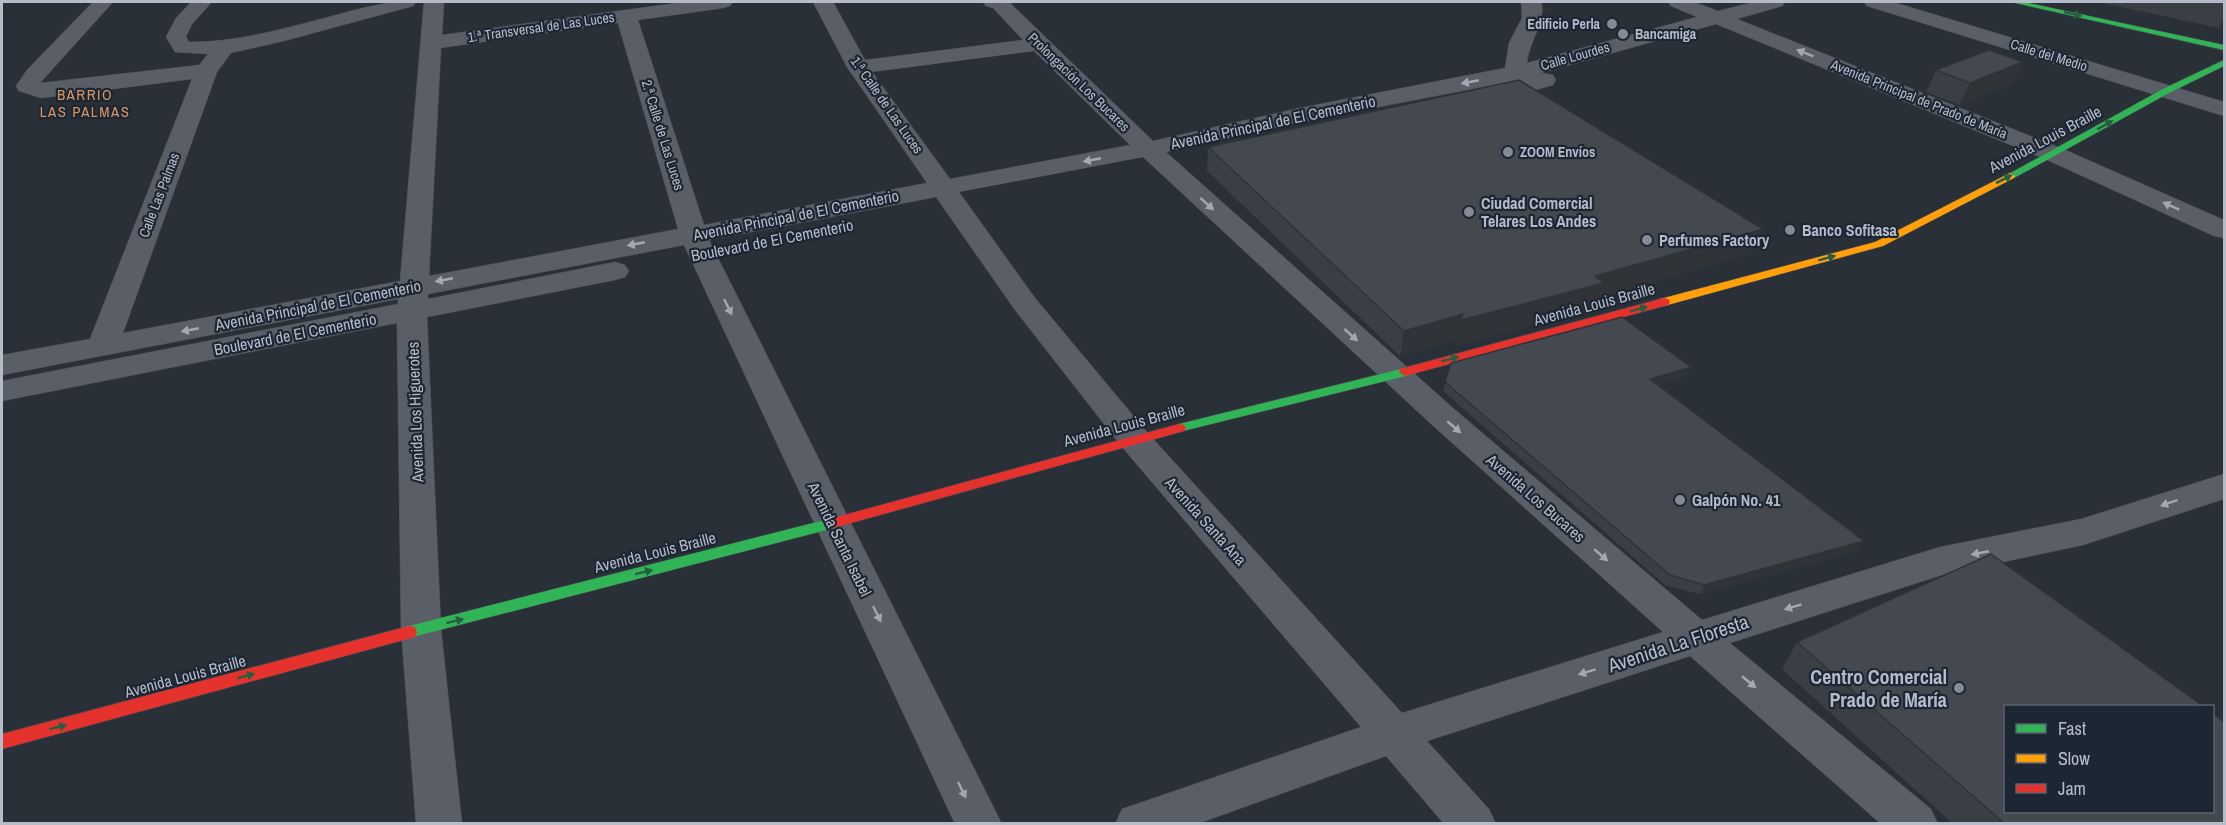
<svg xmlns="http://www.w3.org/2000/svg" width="2226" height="825" font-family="'Archivo Narrow',sans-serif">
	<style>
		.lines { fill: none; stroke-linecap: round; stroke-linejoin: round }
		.street-casing { stroke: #484c53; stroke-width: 1 }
		.fast-casing { stroke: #484c53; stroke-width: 1 }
		.slow-casing { stroke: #484c53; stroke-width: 1 }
		.jam-casing { stroke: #484c53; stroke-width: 1 }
		.street { fill: #5a5e66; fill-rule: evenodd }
		.fast { fill: #30b455; fill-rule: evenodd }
		.slow { fill: #ff9f0a; fill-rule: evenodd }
		.jam { fill: #e5322d; fill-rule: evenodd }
		.wall { fill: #3a3f45 }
		.shaded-wall { fill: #303338 }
		.building { fill: #444950; stroke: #303338; stroke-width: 1.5 }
		.oneway { fill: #255f41 }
		.oneway2 { fill: #a2a9b5 }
		.poi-dot { fill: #848b96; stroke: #1d2633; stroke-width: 2 }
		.labels { text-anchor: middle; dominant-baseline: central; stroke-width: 4.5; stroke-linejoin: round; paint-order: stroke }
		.far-poi-label { font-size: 14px; font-weight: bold; fill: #b4bcc9; stroke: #1d2633; text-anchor: start }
		.far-street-label { font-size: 14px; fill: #b4bcc9; stroke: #1d2633 }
		.far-neighbourhood-label { font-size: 15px; letter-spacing: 1.5px; fill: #d59563; stroke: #1d2633 }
		.street-label { font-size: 16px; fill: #b4bcc9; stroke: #1d2633 }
		.poi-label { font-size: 16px; font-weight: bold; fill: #b4bcc9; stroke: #1d2633; text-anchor: start }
		.near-street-label { font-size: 20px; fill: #b4bcc9; stroke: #1d2633 }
		.near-poi-label { font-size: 20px; font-weight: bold; fill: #b4bcc9; stroke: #1d2633; text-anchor: end }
	</style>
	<rect width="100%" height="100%" fill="#2a3038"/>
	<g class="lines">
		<defs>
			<path id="street" d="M93,2h20l-73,81 159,-18 9,-11 -33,-2 -9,-15 10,-19 15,-16h21l-20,22 -6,13 3,5c49,0 89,-12 136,-24 30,-8 60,-18 91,-16l-3,4 -129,35 -53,12 -14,19 -94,261 277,-52 24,-279h20l-2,33 242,-33h49l-3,4 -7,2 -85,12 66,205 223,-42 -80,-116 -34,-65h20l32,58 158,-20 -30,-32 -7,-2 -3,-4h26l144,139 147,-33 205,-40 4,-25 13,-25 -1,-16h20c6,17 -12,40 -14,61l170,-46 -26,-11 -3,-4h26l24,9 36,-9h31l-3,4 -45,13 326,130 161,71v18l-10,-2 -169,-77 -329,-135 -175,49 12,2 3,5 -3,5 -61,17 -8,-2 -3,-5 3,-5 35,-10 -219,42 -134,30 287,256 249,212 238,-73 141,-28 143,-45v25l-141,46 -141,30 -212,68 201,166 7,15h-57l-191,-168 -263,85 62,68 7,15h-52l-58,-68 -189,68h-82l7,-15 239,-82 -239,-280 -107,-137 -79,-113 -227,43 293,584h-47l-271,-579 -256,49v5l187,-37 10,3 4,6 -4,6 -10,3 -188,37 14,312 21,195h-46l-15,-195 -4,-306 -395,78v-20l396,-77v-5l-396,76v-20l88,-16 102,-260 -151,19 -22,-7 -3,-5 11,-16zM618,23l60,206 -249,47 12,-228zM1034,51l96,94 -180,34 -78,-107zM1143,157l287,266 233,209 -261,81 -256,-282 -111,-133 -76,-106z
				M1864,2h29l331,100v14l-357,-110z"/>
			<path id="fast" d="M2011,2h13l200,43v5z
				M2224,60v6l-55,27 -155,85 -4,1 -5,-3 158,-87z
				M1405,368l5,1 1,3 -1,3 -231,57 -7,-4 7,-4z
				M833,518l5,1 2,4 -2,4 -429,111 -6,-1 -2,-5 2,-5 6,-1z"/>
			<path id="slow" d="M2010,173l5,3 -1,2 -131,68 -219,60 -6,-4 2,-3 215,-57z"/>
			<path id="jam" d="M1664,298l4,1 2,3 -2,3 -263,71 -6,-4 1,-3z
				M1179,424l5,1 2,3 -2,3 -351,97 -5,-1 -2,-4 2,-4 5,-1z
				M409,626l6,1 2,5 -2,5 -413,112v-15z"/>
		</defs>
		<use href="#street" class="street-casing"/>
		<use href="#fast" class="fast-casing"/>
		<use href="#slow" class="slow-casing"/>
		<use href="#jam" class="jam-casing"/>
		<use href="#street" class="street"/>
		<use href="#fast" class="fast"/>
		<use href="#slow" class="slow"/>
		<use href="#jam" class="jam"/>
	</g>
	<path class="wall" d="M2098,2h126v16l-5,10z
		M2023,62l-11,22 -53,21 -33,-13 10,-22z
		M1208,147l545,106 -154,45 -3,10 -140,38 1,-6 -57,16 -193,-185z
		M1451,363l236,13 -29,9 200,166 -158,43 -35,-9 -222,-194z
		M1797,642l427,182h-271l-171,-155z"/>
	<path class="shaded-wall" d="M2023,62l-11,22 -53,21 11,-22z
		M1763,229l-10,24 -154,45 -3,10 -140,38 1,-6 -57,16 4,-25z
		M1691,367l-4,9 -41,13 4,-10z
		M1864,541l-6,10 -158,43 4,-9z"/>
	<path class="building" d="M1989,50l34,12 -53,21 -34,-13z
		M1519,80l244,149 -168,47 9,7 -143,37 2,-6 -59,17 -196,-184z
		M1622,317l69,50 -41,12 214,162 -160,44 -34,-10 -225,-193 6,-19z
		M1991,554l212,152h-197v106h206v-99l12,9v102h-219l-208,-182z"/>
	<defs><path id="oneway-solid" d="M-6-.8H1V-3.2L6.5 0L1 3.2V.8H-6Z" transform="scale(1.5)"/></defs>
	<g class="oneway">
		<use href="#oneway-solid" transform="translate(2073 14) rotate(13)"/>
		<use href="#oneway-solid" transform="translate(2105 125) rotate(-29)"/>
		<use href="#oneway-solid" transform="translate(2004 179) rotate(-27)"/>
		<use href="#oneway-solid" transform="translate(1827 258) rotate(-15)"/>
		<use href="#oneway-solid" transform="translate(1639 309) rotate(-15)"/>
		<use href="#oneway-solid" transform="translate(1450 359) rotate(-15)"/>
		<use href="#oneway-solid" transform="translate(644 572) rotate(-14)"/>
		<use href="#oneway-solid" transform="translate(455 621) rotate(-14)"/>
		<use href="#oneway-solid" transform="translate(246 676) rotate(-15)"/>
		<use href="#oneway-solid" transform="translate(58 727) rotate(-15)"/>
	</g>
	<g class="oneway2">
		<use href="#oneway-solid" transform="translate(1805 53) rotate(-158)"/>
		<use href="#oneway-solid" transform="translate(1470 82) rotate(169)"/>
		<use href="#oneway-solid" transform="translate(1092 160) rotate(169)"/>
		<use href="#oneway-solid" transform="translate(1207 204) rotate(42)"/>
		<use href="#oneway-solid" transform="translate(2171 206) rotate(-156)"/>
		<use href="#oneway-solid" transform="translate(636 244) rotate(169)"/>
		<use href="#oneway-solid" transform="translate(444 280) rotate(169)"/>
		<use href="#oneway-solid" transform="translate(728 307) rotate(64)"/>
		<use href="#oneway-solid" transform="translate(190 330) rotate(169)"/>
		<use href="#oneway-solid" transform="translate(1351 335) rotate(42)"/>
		<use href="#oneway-solid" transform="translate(1454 427) rotate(41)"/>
		<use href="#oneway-solid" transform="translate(2169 503) rotate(161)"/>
		<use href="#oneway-solid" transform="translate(1980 553) rotate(169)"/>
		<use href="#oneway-solid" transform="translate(1601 555) rotate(41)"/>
		<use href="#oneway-solid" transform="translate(1793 607) rotate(163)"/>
		<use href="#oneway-solid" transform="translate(877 614) rotate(64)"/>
		<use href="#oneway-solid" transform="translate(1587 672) rotate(163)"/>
		<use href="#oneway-solid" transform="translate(1749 682) rotate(40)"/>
		<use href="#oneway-solid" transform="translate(962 790) rotate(64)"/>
	</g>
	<g class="poi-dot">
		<circle cx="1612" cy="24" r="6"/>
		<circle cx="1623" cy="34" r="6"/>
		<circle cx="1508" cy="152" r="6"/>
		<circle cx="1469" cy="212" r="6"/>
		<circle cx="1790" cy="230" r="6"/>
		<circle cx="1647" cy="240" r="6"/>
		<circle cx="1680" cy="500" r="6"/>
		<circle cx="1959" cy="688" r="6"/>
	</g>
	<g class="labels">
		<g class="far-poi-label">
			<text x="1600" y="24" text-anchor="end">Edificio Perla</text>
			<text x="1635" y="34">Bancamiga</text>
			<text x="1520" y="152">ZOOM Envíos</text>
		</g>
		<g class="far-street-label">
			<text transform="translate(541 27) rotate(-8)">1.ª Transversal de Las Luces</text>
			<text transform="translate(2049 55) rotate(17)">Calle del Medio</text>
			<text transform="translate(1575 56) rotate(-16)">Calle Lourdes</text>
			<text transform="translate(1079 82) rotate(44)">Prolongación Los Bucares</text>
			<text transform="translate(1919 99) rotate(22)">Avenida Principal de Prado de María</text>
			<text transform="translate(887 105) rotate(55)">1.ª Calle de Las Luces</text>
			<text transform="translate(663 135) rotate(73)">2.ª Calle de Las Luces</text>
			<text transform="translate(159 195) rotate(-69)">Calle Las Palmas</text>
		</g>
		<g class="far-neighbourhood-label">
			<text x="85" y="94">BARRIO<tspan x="85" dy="17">LAS PALMAS</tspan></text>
		</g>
		<g class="street-label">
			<text transform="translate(1273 122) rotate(-12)">Avenida Principal de El Cementerio</text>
			<text transform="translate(2045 139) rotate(-28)">Avenida Louis Braille</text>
			<text transform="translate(796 215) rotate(-11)">Avenida Principal de El Cementerio</text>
			<text transform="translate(772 240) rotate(-11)">Boulevard de El Cementerio</text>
			<text transform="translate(1594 304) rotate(-15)">Avenida Louis Braille</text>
			<text transform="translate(318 305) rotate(-11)">Avenida Principal de El Cementerio</text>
			<text transform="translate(295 334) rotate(-11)">Boulevard de El Cementerio</text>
			<text transform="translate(415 412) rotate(-92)">Avenida Los Higuerotes</text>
			<text transform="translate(1124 425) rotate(-15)">Avenida Louis Braille</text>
			<text transform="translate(1536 498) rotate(41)">Avenida Los Bucares</text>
			<text transform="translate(1206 521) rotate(48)">Avenida Santa Ana</text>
			<text transform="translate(840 539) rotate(64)">Avenida Santa Isabel</text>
			<text transform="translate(655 552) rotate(-14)">Avenida Louis Braille</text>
			<text transform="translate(185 676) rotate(-15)">Avenida Louis Braille</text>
		</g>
		<g class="poi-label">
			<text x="1481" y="203">Ciudad Comercial<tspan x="1481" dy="18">Telares Los Andes</tspan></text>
			<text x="1802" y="230">Banco Sofitasa</text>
			<text x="1659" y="240">Perfumes Factory</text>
			<text x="1692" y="500">Galpón No. 41</text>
		</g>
		<g class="near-street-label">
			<text transform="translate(1678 643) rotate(-18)">Avenida La Floresta</text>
		</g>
		<g class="near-poi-label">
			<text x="1947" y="676">Centro Comercial<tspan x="1947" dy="23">Prado de María</tspan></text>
		</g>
	</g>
	<rect width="2226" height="825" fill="none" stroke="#b4bcc9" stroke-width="6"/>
	<rect x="2004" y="705" width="210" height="108" fill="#1d2633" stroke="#59626f" stroke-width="1.5"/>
	<rect x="2016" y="724" width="30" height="9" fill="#30b455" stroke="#59626f" stroke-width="1.5"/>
	<text x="2058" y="735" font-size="18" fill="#b4bcc9">Fast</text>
	<rect x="2016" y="754" width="30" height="9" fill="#ff9f0a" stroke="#59626f" stroke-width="1.5"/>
	<text x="2058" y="765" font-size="18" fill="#b4bcc9">Slow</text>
	<rect x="2016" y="784" width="30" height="9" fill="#e5322d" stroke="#59626f" stroke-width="1.5"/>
	<text x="2058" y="795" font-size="18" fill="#b4bcc9">Jam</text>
</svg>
